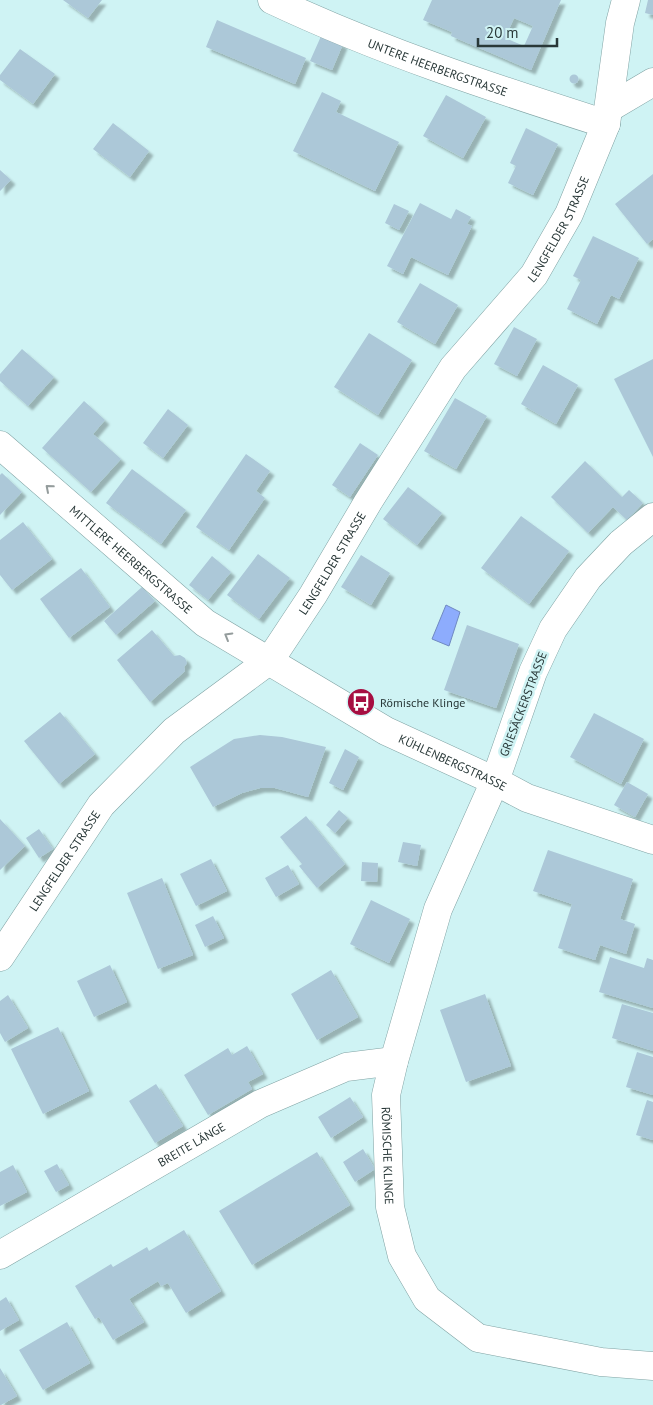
<svg xmlns="http://www.w3.org/2000/svg" width="653" height="1405" font-family="'PT Sans',sans-serif">
	<style>
		.water { fill: #8dacfd; stroke: #6f89c2 }
		.building { fill: #acc8d8; fill-rule: evenodd; filter: url(#shadow) }
		.lines { fill: none; stroke-linecap: round; stroke-linejoin: round }
		.street-casing { stroke: #81a3a4; stroke-width: 29 }
		.street { stroke: #fff; stroke-width: 28 }
		.oneway { stroke: #949c9c }
		.labels { text-anchor: middle; dominant-baseline: central; stroke-width: 5; stroke-linejoin: round; paint-order: stroke }
		.street-label { font-size: 12px; fill: #293838; stroke: #cff3f4 }
		.poi-label { font-size: 12px; fill: #293838; stroke: #cff3f4; text-anchor: start }
	</style>
	<defs>
		<filter id="shadow"><feDropShadow dx="4.5" dy="4.5" stdDeviation="1" flood-color="#0004"/></filter>
	</defs>
	<rect width="100%" height="100%" fill="#cff3f4"/>
	<path class="water" d="M446,605l14,7 -11,34 -17,-7z"/>
	<path class="building" d="M63,0h39l-14,18z
		M432,0h129l-30,70 -80,-34 1,-4 -29,-12zM514,18l19,8 -9,20 -19,-8z
		M648,0h5v15l-8,-2z
		M217,20l89,38 -11,26 -89,-37z
		M322,34l21,10 -11,26 -22,-9z
		M20,49l35,25 -22,30 -33,-24v-5z
		M569.5 79a4.5 4.5 0 1 1 9 0a4.5 4.5 0 1 1-9 0Z
		M322,92l19,9 -5,11 63,30 -24,49 -82,-40z
		M446,95l40,22 -23,41 -40,-22z
		M113,123l36,28 -19,26 -37,-28z
		M526,128l32,16 -25,51 -25,-12 8,-17 -6,-3z
		M0,170l11,10 -11,11z
		M653,174v65l-6,5 -32,-40z
		M420,203l31,16 5,-10 15,8 -4,7 5,2 -24,49 -37,-18 -8,17 -16,-8z
		M394,204l15,7 -10,19 -14,-7z
		M593,236l46,22 -20,41 -8,-4 -14,29 -30,-15 14,-29 -8,-4z
		M420,283l38,22 -23,39 -38,-22z
		M514,327l23,12 -20,37 -23,-12z
		M369,333l43,27 -34,55 -44,-28z
		M22,349l32,28 -26,29 -28,-25v-7z
		M653,359v98l-39,-78z
		M543,365l35,20 -22,39 -35,-20z
		M455,398l32,18 -31,53 -32,-18z
		M84,401l21,19 -12,14 28,25 -30,33 -49,-44z
		M168,409l20,16 -25,33 -20,-15z
		M360,443l18,12 -28,42 -18,-12z
		M246,454l24,17 -14,20 9,7 -36,52 -33,-23z
		M585,461l37,36 7,-7 14,13 -16,17 -14,-13 -25,26 -37,-36z
		M132,469l54,41 -25,34 -55,-41z
		M2,473l20,19 -22,23v-40z
		M408,487l34,26 -25,32 -34,-26z
		M521,516l48,35 -40,53 -48,-36z
		M23,522l29,37 -40,31 -12,-15v-35z
		M258,554l32,24 -31,41 -32,-24z
		M361,555l29,18 -19,32 -30,-18z
		M212,556l19,16 -23,28 -19,-15z
		M81,568l29,39 -41,31 -29,-39z
		M142,587l13,14 -39,34 -12,-14z
		M467,625l52,19 -23,64 -52,-18z
		M152,630l22,26 6,-1 5,3 2,5 -3,4 1,4 -35,31 -33,-42z
		M60,712l35,42 -36,30 -35,-43z
		M594,713l50,26 -23,45 -51,-27z
		M260,735l22,2 44,10 -18,50 -33,-9h-15l-18,5 -29,14 -23,-40 44,-28z
		M345,749l14,8 -16,33 -14,-7z
		M627,782l21,12 -13,23 -21,-12z
		M339,810l9,8 -13,15 -9,-8z
		M306,816l39,48 -28,24 -18,-22 3,-2 -22,-27z
		M0,819l25,27 -25,24z
		M39,829l14,20 -14,9 -13,-20z
		M403,842l18,3 -4,21 -19,-4z
		M548,850l85,29 -13,40 15,5 -9,30 -26,-9 -5,15 -37,-12 14,-44 -39,-13z
		M211,859l16,32 -31,15 -16,-32z
		M362,862l16,1 -1,19 -16,-1z
		M288,865l11,19 -23,13 -11,-19z
		M162,878l31,77 -35,14 -31,-76z
		M371,900l39,19 -21,44 -39,-19z
		M213,916l11,22 -19,9 -10,-22z
		M610,957l34,11 3,-10 6,2v48l-54,-16z
		M110,965l17,37 -33,15 -17,-36z
		M331,970l27,47 -41,23 -26,-46z
		M485,994l26,72 -45,16 -26,-72z
		M8,995l20,33 -23,14 -5,-9v-32z
		M622,1004l31,9v38l-41,-13z
		M58,1027l31,64 -46,23 -32,-65z
		M247,1046l16,28 -15,8 4,7 -44,26 -24,-40 44,-27 4,7z
		M637,1052l16,5v38l-27,-8z
		M156,1084l27,42 -28,17 -26,-42z
		M350,1097l13,20 -32,21 -13,-21z
		M647,1100l6,2v38l-17,-5z
		M363,1149l12,20 -20,13 -12,-20z
		M317,1152l33,53 -98,60 -33,-54z
		M57,1164l12,21 -13,7 -12,-21z
		M13,1165l14,27 -27,14v-34z
		M184,1230l37,61 -35,22 -18,-30 -7,3 -3,-5 -29,18 15,23 -31,18 -14,-23 -4,2 -20,-33 36,-22 2,3 34,-20 2,4z
		M6,1297l13,23 -19,11v-30z
		M67,1322l23,41 -47,27 -24,-40z
		M0,1368l17,28 -16,9h-1z"/>
	<g class="lines">
		<defs>
			<g id="street">
				<path id="s1" d="M272,0c108,51 221,88 334,124"/>
				<path d="M609,108l44,-26"/>
				<path id="s2" d="M0,445l205,178 181,108 109,50 32,17 126,42"/>
				<path id="s3" d="M653,517l-32,26 -33,35 -35,51 -20,43 -38,109 -57,128 -44,152 -8,34 4,112 12,49 25,43 51,39 123,24 52,4"/>
				<path id="s4" d="M0,957l101,-152 73,-74 96,-71 43,-65 55,-93 85,-134 81,-93 35,-61 37,-90 14,-101 6,-23"/>
				<path id="s5" d="M0,1255l260,-151 86,-37 48,-6"/>
			</g>
		</defs>
		<use href="#street" class="street-casing"/>
		<use href="#street" class="street"/>
	</g>
	<defs><path id="oneway-chevron" d="M-2-3.5L2.5 0L-2 3.5" fill="none" stroke-width="1.6" stroke-linecap="round" stroke-linejoin="round" transform="scale(1.25)"/></defs>
	<g class="oneway">
		<use href="#oneway-chevron" transform="translate(49 488) rotate(-139)"/>
		<use href="#oneway-chevron" transform="translate(228 636) rotate(-150)"/>
	</g>
	<defs>
		<symbol id="bus-disc" viewBox="-11 -11 22 22"><circle r="9.5" fill="#a60e41" stroke="#cff3f4"/><path d="M-5-6H5V4H4V6H2V4H-2V6H-4V4H-5ZM-3.5-4V0h7V-4ZM-3.5 1.2v1.5H-2V1.2ZM2 1.2v1.5H3.5V1.2Z" fill="#fff"/></symbol>
	</defs>
	<g fill-rule="evenodd">
		<use href="#bus-disc" x="345" y="686" width="32" height="32"/>
	</g>
	<g class="labels">
		<g class="street-label">
			<text stroke="none"><textPath href="#s1" startOffset="179">UNTERE HEERBERGSTRASSE</textPath></text>
			<text stroke="none"><textPath href="#s4" startOffset="926">LENGFELDER STRASSE</textPath></text>
			<text stroke="none"><textPath href="#s2" startOffset="174">MITTLERE HEERBERGSTRASSE</textPath></text>
			<text stroke="none"><textPath href="#s4" startOffset="521">LENGFELDER STRASSE</textPath></text>
			<text transform="translate(523 704) rotate(-69)">GRIESÄCKERSTRASSE</text>
			<text stroke="none"><textPath href="#s2" startOffset="556">KÜHLENBERGSTRASSE</textPath></text>
			<text stroke="none"><textPath href="#s4" startOffset="116">LENGFELDER STRASSE</textPath></text>
			<text stroke="none"><textPath href="#s5" startOffset="221">BREITE LÄNGE</textPath></text>
			<text stroke="none"><textPath href="#s3" startOffset="708">RÖMISCHE KLINGE</textPath></text>
		</g>
		<g class="poi-label">
			<text x="380" y="702">Römische Klinge</text>
		</g>
	</g>
	<path d="M478 38v8h79v-8" fill="none" stroke="#293838" stroke-width="2.5"/>
	<text x="486" y="38" font-size="15" fill="#293838" stroke="#cff3f4" stroke-width="4" paint-order="stroke">20 m</text>
</svg>
